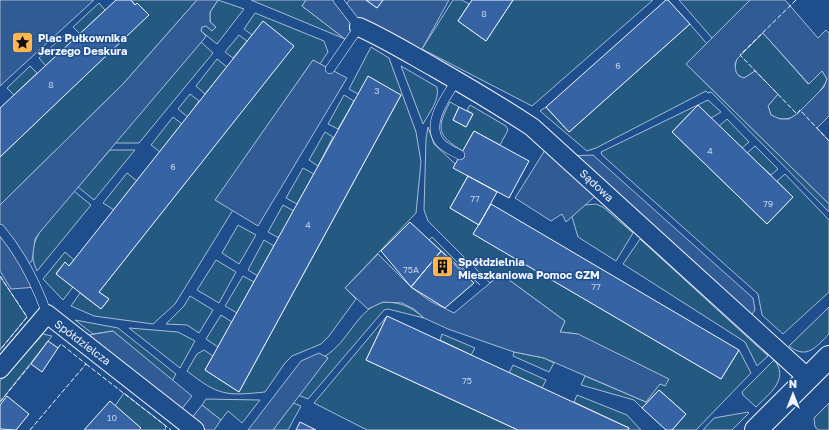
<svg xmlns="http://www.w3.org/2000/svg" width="829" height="430" font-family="'Golos Text',sans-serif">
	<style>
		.green { fill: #245a82; stroke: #a8bbd7 }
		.parking { fill: #305b95; stroke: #a8bbd7; fill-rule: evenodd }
		.building { fill: #3563a3; stroke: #f2f6ff }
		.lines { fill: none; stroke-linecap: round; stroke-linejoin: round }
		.lane-casing { stroke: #f2f6ff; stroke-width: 10 }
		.street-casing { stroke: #f2f6ff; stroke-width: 20 }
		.secondary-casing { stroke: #f2f6ff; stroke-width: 24 }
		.lane { stroke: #1f4e8c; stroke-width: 9 }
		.street { stroke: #1f4e8c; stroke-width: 18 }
		.secondary { stroke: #1f4e8c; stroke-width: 22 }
		.fence { stroke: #f2f6ff; stroke-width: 1; stroke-dasharray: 5 2; stroke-linecap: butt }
		.labels { text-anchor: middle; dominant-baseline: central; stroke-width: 3; stroke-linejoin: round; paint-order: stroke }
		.number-label { font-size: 9px; fill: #c3d1e8 }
		.poi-label { font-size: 11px; font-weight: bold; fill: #f2f6ff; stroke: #1f4e8c; text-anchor: start }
		.street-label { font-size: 11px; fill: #f2f6ff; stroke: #1f4e8c }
	</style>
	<rect width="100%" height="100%" fill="#1f4e8c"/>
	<path class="green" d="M131,0h66l-74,84 -123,121v-48l148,-142 -11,-12 -2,2z
		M218,0l26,9 -27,35 -16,-13 1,-5 4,-1 6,6 4,-4 -6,-5v-10z
		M251,0h55l-4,6 43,33z
		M453,0h9l7,4 -11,17 28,20 27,-41h140l-121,106 -110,-57z
		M679,0h71l-38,38z
		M99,3l6,7 -25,24 -7,-7z
		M255,13l69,28 4,11 -8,12 -7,-4 -97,140 17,10 -58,94 -22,20 -59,-8 -23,-10 9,-13 21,16 8,-10 -10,-7 194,-246 -30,-24 -11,13 -8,-6z
		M690,24l17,20 -21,20 143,140v8l-118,-120 -3,1 -2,-2 -110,57 -9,3 -47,-40 6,-4 23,25z
		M763,33l45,51 14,-13 5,8c-3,10 -27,36 -37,39 -7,2 -13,1 -19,-3l-3,-9 10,-12 -23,-23 -11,7c-10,-2 -10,-11 -7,-19z
		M66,34l8,6 -28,26 -7,-8z
		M239,35l8,6 -14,17 -8,-6z
		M201,42l12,11 -74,90h-24z
		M371,47l18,11 27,74 5,30 -5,51 -71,75 11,11 -27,37 -8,8 -29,12 -7,7 -20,29c-39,4 -46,4 -78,-21l10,-17 7,-4 9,6 -8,14 34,22 162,-297 -43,-1 -9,-5z
		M217,59l10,8 -22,27 -9,-8z
		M30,66l7,7 -23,22 -7,-7z
		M401,66l36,21c3,13 -8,26 -14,37z
		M190,94l9,7 -11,16 -10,-8z
		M344,95l10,6 -16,28 -10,-5z
		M708,100l13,12 -10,6 -13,-13 -26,27 95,92 26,-27 -16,-16 8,-7 44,46v72l-46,42 -21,-19 -4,-21 -156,-139 -1,-3z
		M450,102l9,5 -6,13 13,7 7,-13 -6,-4 3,-5 36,21 2,4 -8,15 -26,-14 -11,20c-26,-15 -27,-23 -13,-49z
		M173,117l9,7 -22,28 -9,-7z
		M727,119l22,23 -7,6 -23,-22z
		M428,127l6,17 34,32 -18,32 29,17 -5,9 247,145 18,-29 12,23 -55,57h-24l14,-16 -27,-24 -17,18 -8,-8 -53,-15 4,-9 61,26 -68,-68 -18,-2 5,-11 -64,-47 -11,9 -62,-62 -4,-11 2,-71z
		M325,132l8,5 -15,29 -9,-6z
		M755,146l23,23 -7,6 -24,-22z
		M110,150h25l-41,50 -16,-13z
		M303,168l11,6 -17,30 -11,-6z
		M127,173l10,8 -23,29 -11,-7z
		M74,191l17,14 -54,66c-16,-31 18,-58 37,-80z
		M596,204l7,3 30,26 -17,28 -38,-24 -6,-20 12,-12z
		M283,205l11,6 -15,27 -11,-6z
		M238,225l18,10 -17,29 -17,-11z
		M432,237l48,48 -51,-45z
		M640,239l128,117 -11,10 -12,-24 -122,-78z
		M264,240l10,6 -16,30 -10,-6z
		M65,252l9,8 -5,6 -4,-3 -9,10 17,14 -10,13 -20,-21z
		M216,260l20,12 -17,31 -22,-13z
		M0,276l27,41 -27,33z
		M243,276l11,6 -17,31 -12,-7z
		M190,296l23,14 -14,23 -12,-8 -21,-1 18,-18z
		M383,302c18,0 28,5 41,16l-36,-9 -4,1 -76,89 -10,-4 30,-37 -3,-2c24,-14 31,-46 58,-54z
		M829,307v27c-13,13 -22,26 -40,12z
		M221,315l11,7 -14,25 -12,-8z
		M387,316l-21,44 152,70h-151l-53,-27z
		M75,320l43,8 58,46 -4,7 -59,-50 -20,3z
		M129,328l49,4 17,9 -15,27z
		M43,334l9,2 -52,66v-21z
		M442,334l33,14 -4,7 -31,-15z
		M514,352l30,6 10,5 -5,9 -36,-16z
		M774,360c16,19 -5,34 -18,47l-13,-12 -1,-3z
		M513,365l33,15 -4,8 -33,-15z
		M124,393l42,33 -1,4h-26l-24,-24z
		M577,395l50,20 14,15h-13l1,-2 -55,-26z
		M206,399l54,1 -18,23 -14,-12 -7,9 -19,-15z
		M293,403l8,3 -13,24h-15z
		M829,403v27h-10l-4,-3 -1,-9z
		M748,412l1,1 -17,17h-29l11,-12z"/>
	<path class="parking" d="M0,0h94l-94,86z
		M197,0h21l-8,12v10l6,5 -4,4 -6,-5 -4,1 -1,4 5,5 -2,3 -164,193 -5,7 -3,22 -6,5 11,21 -26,2 -11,-18v-66l123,-121z
		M306,0h32l6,8 5,-8h17l11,8 6,-8h66l-27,49 -12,5 -51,-27 -14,12 -43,-33z
		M750,0h35l33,38 8,-8 3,3v83l-12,12 12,13v63l-143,-140zM763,33l46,51 13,-13 5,8 -3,8 -27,27 -8,5h-9l-9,-4 -3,-9 10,-12 -23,-23 -11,7 -5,-2 -3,-4 -1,-8 2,-5z
		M313,60l34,18 -89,148 -43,-26z
		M550,142l16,14 27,-1 160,143 2,12 -9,12 -144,-132 -36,32 -4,-8 -11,7 -36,-23z
		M378,254l33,33 19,14 24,12 47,-39 64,47 -5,11 18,2 91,45 -4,7 -5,-2 -14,18 -102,-44 -30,-6 -66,-23 -24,-11 -10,-9 -12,-6 -19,-1 -15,7 -23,-21z
		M113,331l79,65 -15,19 -100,-78z
		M319,353l9,5 -55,72h-25l53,-69z
		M202,405l19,15 -7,10h-19l-8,-6z"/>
	<path class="building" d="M116,0h15l4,5 2,-2 12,12 -149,142v-49z
		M366,0h17l-6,8z
		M472,0h41l-27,41 -28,-20z
		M666,0h2l22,24 -121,108 -23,-25z
		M263,21l31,25 -195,246 10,7 -8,10 -45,-35 9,-12 4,4z
		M368,76l33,19 -162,297 -34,-22z
		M698,105l95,92 -26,27 -95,-92z
		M459,107l14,7 -7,13 -13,-7z
		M474,131l55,30 -20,37 -56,-30z
		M468,176l29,16 -18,33 -29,-17z
		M491,204l248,146 -18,29 -248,-145z
		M410,222l31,29 -30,36 -30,-36z
		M441,251l33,32 -29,25 -34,-21z
		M387,316l242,112 -1,2h-110l-152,-70z
		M48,341l10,7 -16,24 -11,-8z
		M659,390l27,24 -14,16h-6l-24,-22z
		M7,396l22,18 -13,16 -16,-1v-24z
		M110,401l31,27 -2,2h-55z
		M300,422l16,8h-20z"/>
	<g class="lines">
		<defs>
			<path id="lane" d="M330,69l29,-42 -21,-27
				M456,81c-9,15 -30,41 -17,60 5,7 14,10 21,14
				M0,229c22,26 36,54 47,85"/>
			<path id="street" d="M359,27c27,12 51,27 76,41 33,19 65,38 97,59l276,251
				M0,369l47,-55 148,116"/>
			<path id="secondary" d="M756,430l73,-73"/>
		</defs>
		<use href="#lane" class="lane-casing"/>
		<use href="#street" class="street-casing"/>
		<use href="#secondary" class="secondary-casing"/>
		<use href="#lane" class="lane"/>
		<use href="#street" class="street"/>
		<use href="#secondary" class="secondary"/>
		<path class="fence" d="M796,0l-56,55 57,59 3,-4 29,31
			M0,276l27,41 -27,33
			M86,364l85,66
			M0,402l31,-38
			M30,430l56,-66 -25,-20 -3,4"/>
	</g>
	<defs>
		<symbol id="sight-square" viewBox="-11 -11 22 22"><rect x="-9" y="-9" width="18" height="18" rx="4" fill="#ffb74d" stroke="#1f4e8c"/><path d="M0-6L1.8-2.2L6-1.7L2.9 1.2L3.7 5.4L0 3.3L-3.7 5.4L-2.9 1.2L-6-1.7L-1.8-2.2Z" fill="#111"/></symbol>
		<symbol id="building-square" viewBox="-11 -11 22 22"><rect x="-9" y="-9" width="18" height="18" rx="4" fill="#ffb74d" stroke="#1f4e8c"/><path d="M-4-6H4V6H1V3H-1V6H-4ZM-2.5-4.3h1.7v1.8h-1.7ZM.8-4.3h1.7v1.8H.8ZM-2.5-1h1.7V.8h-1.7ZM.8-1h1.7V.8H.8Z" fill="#111"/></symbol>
	</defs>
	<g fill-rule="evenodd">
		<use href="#sight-square" x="10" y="30" width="25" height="25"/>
		<use href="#building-square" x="430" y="254" width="25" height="25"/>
	</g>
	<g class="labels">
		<g class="number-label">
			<text x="484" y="13">8</text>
			<text x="618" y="65">6</text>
			<text x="51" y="84">8</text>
			<text x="377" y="90">3</text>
			<text x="710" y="150">4</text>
			<text x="173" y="166">6</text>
			<text x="475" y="198">77</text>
			<text x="768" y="203">79</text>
			<text x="308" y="224">4</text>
			<text x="411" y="269">75A</text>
			<text x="596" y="286">77</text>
			<text x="467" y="380">75</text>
			<text x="112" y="417">10</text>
		</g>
		<g class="poi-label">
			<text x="38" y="37">Plac Pułkownika<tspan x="38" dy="13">Jerzego Deskura</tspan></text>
			<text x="458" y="261">Spółdzielnia<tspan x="458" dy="13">Mieszkaniowa Pomoc GZM</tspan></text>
		</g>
		<g class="street-label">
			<text transform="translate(597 185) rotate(43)">Sądowa</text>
			<text transform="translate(83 342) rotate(37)">Spółdzielcza</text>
		</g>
	</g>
	<g transform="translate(793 394)" stroke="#1f4e8c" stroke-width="3" paint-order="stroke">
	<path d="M0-3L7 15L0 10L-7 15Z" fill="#f2f6ff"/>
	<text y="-6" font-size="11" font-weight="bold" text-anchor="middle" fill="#f2f6ff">N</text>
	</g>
</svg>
